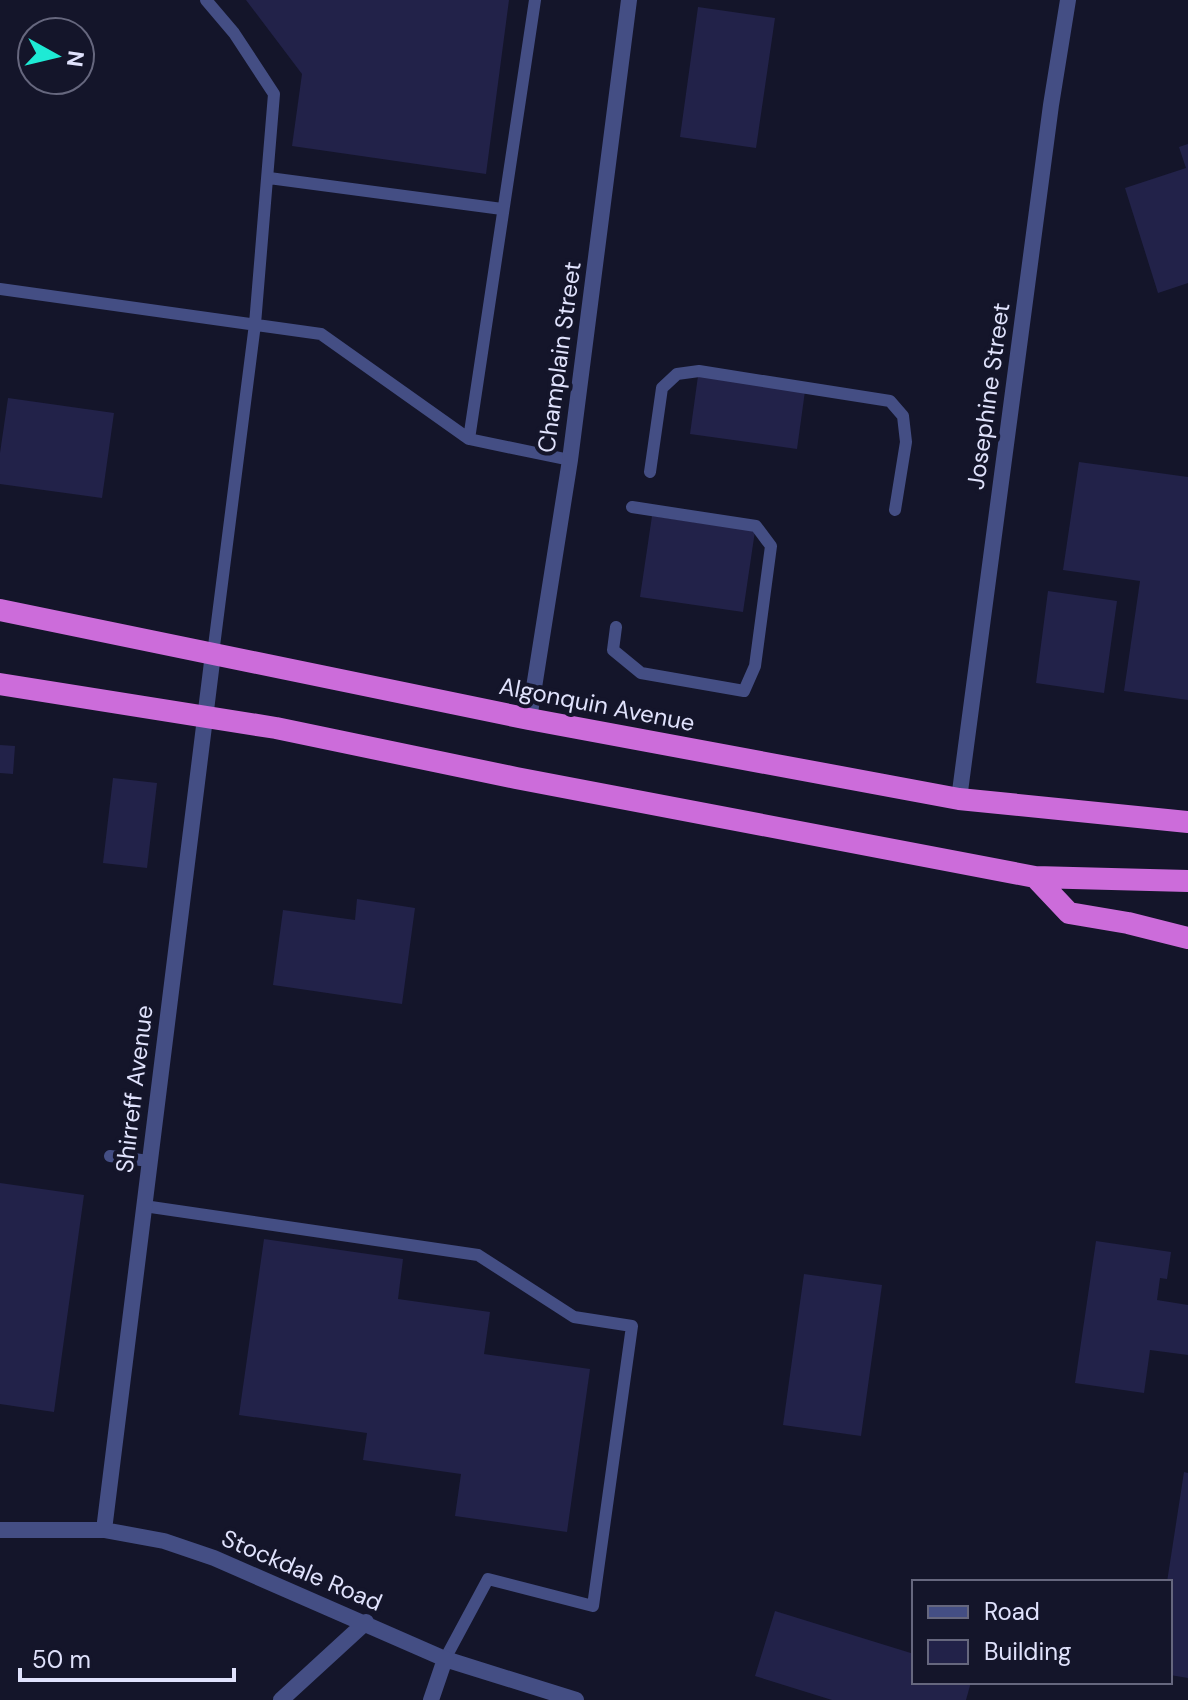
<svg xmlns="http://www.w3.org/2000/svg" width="1188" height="1700" font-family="'DM Sans',sans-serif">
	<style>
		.building { fill: #222249 }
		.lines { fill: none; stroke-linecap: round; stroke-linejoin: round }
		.service { stroke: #444e84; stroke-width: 12 }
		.minor { stroke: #444e84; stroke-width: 16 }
		.tertiary { stroke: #444e84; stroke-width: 16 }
		.trunk { stroke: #cc6cda; stroke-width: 22 }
		.labels { text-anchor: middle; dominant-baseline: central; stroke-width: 8; stroke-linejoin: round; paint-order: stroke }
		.street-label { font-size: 24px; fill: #e0e2fc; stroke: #14152a }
	</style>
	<rect width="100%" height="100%" fill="#14152a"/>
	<path class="building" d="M246,0h263l-23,174 -194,-28 10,-72z
		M698,7l77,11 -19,130 -76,-11z
		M1188,144v139l-30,10 -33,-105 61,-20 -7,-21z
		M698,376l107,15 -8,58 -107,-15z
		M8,398l106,15 -12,85 -102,-14v-31z
		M1079,462l109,15v223l-64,-9 16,-110 -77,-11z
		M652,516l103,15 -12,81 -103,-15z
		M1048,591l69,10 -13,92 -68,-10z
		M0,745l15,1 -2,28 -13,-1z
		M113,778l44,5 -10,85 -44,-5z
		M357,899l58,9 -13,96 -129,-19 10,-75 72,10z
		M0,1183l84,12 -30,217 -54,-8z
		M264,1239l139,20 -5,40 92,13 -6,42 106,15 -23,163 -112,-16 6,-42 -98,-14 4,-27 -128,-18z
		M1096,1241l75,11 -4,27 -7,-1 -3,22 31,5v50l-38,-5 -6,43 -69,-10z
		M804,1274l78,11 -21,151 -78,-11z
		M1184,1472l4,1v205l-18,-3v-93h-3z
		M775,1611l139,43v28h57l-5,18h-134l-77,-24z"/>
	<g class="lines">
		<path class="service" d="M206,0l28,33 40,61 -19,230 -42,330
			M269,178l233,31
			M0,289l321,45 148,105 101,21
			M469,439l66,-439
			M650,472l12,-84 15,-14 22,-3 191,30 13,15 3,26 -11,68
			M616,627l-3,23 28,23 103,18 11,-25 16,-120 -15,-20 -124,-19
			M110,1156l39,5
			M144,1206l334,49 96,62 58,9 -39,280 -105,-27 -43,80"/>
		<path class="minor" d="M529,719l41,-259 59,-460
			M0,1530h104l60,11 50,17 231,101 131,41
			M104,1530l109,-876
			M281,1700l85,-78
			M431,1700l14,-41"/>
		<path class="tertiary" d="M959,799l92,-694 17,-105"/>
		<path class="trunk" d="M0,610l529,109 430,80 229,23
			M0,684l276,44 240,50 519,99 153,4
			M1035,877l34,36 59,10 60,15"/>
	</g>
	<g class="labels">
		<g class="street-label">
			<text transform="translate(559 357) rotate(-82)">Champlain Street</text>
			<text transform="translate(988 396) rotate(-82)">Josephine Street</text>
			<text transform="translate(597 704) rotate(11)">Algonquin Avenue</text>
			<text transform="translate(134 1089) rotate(-83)">Shirreff Avenue</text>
			<text transform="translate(302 1570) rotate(23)">Stockdale Road</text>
		</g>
	</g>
	<rect x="912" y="1580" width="260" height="104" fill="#14152a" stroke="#66677e" stroke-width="2"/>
	<rect x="928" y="1606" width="40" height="12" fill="#444e84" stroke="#66677e" stroke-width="2"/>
	<text x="984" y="1620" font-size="24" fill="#e0e2fc">Road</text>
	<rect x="928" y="1640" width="40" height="24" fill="#222249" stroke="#66677e" stroke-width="2"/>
	<text x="984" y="1660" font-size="24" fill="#e0e2fc">Building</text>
	<g transform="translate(56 56) rotate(98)"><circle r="38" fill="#14152a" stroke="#66677e" stroke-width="2"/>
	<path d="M0-6L14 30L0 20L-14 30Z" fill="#1eead5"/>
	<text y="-12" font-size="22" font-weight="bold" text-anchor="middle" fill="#e0e2fc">N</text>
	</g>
	<path d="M20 1668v12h214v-12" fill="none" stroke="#e0e2fc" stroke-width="4"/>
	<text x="32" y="1668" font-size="24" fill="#e0e2fc" stroke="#14152a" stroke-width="6" paint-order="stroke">50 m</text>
</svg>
